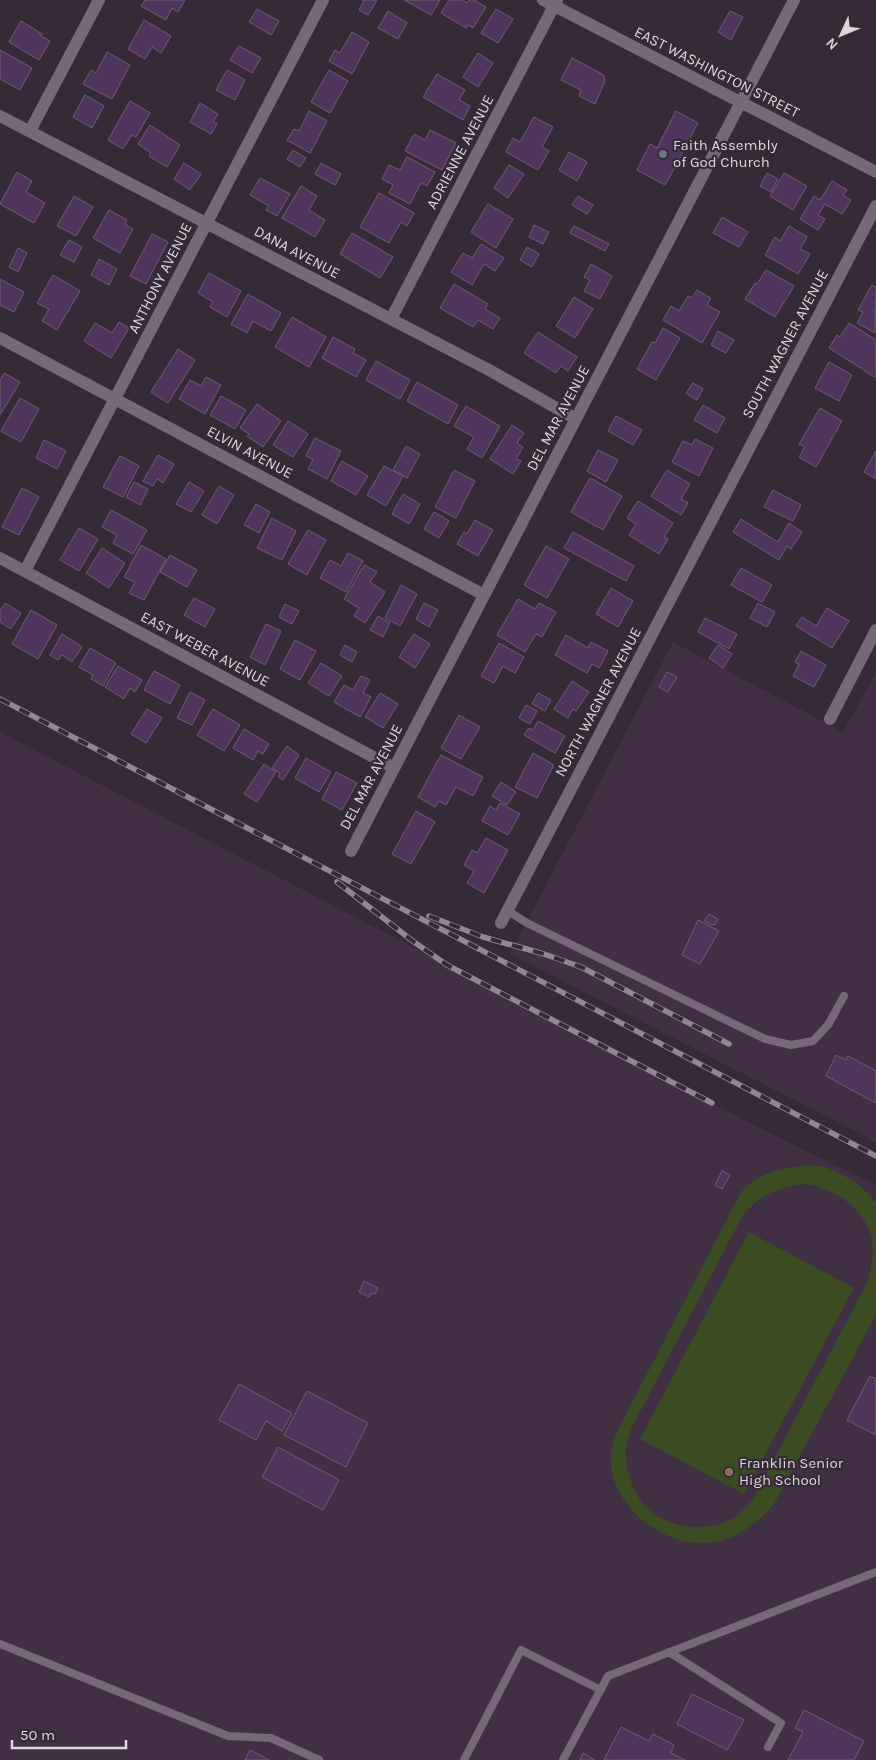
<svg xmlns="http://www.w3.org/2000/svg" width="876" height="1760" font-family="Karla,sans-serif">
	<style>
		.built { fill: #413043 }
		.green { fill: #3b4c23; fill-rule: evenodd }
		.building { fill: #4f355b; stroke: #6a5f70 }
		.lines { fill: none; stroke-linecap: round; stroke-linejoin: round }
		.service { stroke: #766878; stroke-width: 8 }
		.minor { stroke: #766878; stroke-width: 12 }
		.rail-casing { stroke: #918792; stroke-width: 5.5 }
		.rail { stroke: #362a37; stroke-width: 4; stroke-dasharray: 11; stroke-linecap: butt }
		.worship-dot { fill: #6b7280; stroke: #362a37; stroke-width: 2 }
		.education-dot { fill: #8d6e63; stroke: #362a37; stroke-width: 2 }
		.labels { text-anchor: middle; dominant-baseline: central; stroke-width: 4.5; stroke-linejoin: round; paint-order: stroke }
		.street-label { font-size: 15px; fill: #ddd5de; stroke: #362a37 }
		.poi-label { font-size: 15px; fill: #ddd5de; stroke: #362a37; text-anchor: start }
	</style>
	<rect width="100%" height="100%" fill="#362a37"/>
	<path class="built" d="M673,642l170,90 33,-59v469l-366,-188z
		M0,732l760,396 116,57v575h-876z"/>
	<path class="green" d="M799,1166c9,0 20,-1 28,2 18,6 39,20 49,35v112l-102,189c-16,19 -34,33 -60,38 -51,10 -116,-44 -101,-99 2,-7 6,-14 9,-21l119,-230c18,-19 33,-21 58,-26zM804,1184c28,4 55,20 66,48 5,15 2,34 -2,49l-116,220c-8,8 -16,17 -27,21 -40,15 -87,-4 -96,-48 -2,-8 -4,-18 -3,-26 1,-7 4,-13 5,-19l112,-214c18,-21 34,-27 61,-31z
		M749,1232l105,56 -110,206 -104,-55z"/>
	<path class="building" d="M145,0h40l-7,12 -6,-4 -6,12 -25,-14z
		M362,0h15l-9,15 -9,-5 5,-9z
		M404,0h36l-9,15z
		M449,0h13l5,3 2,-3h5l12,7 -13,21 -5,-3 -2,3 -25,-15z
		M257,9l22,12 -8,14 -22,-13z
		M496,9l17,10 -15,24 -17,-10z
		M388,11l19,12 -9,16 -20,-11z
		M730,11l13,6 -12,23 -13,-8z
		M144,20l27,16 -10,17 -9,-6 -7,12 -17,-10z
		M21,21l21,13 -1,2 9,5 -11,19 -30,-18z
		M352,32l17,10 -17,32 -23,-13 6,-11 5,3z
		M239,46l22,12 -9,15 -22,-13z
		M0,50l32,18 -12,22 -20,-11z
		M107,52l23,13 -18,34 -29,-15 8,-14 5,3z
		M478,53l15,10 -15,24 -15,-10z
		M572,58l30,16 2,2 1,5 -10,23 -16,-8 2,-6 -20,-10z
		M227,70l18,10 -10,20 -19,-10z
		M329,70l19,11 -18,32 -19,-11z
		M437,74l28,16 -6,10 11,6 -7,14 -40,-23z
		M85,95l19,11 -12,22 -19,-11z
		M130,101l20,12 -14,24 -4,-2 -9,14 -15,-9z
		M200,103l18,11 -5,8 4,2 -6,10 -21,-12z
		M309,111l18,10 -17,32 -23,-13 7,-11 5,2z
		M676,111l22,12 -20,38 2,1 -3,6 -2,-1 -10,18 -28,-15 13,-26 7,4z
		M534,117l19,10 -11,20 7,4 -11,19 -32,-18 7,-14 7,4z
		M150,125l30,20 -13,22 -18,-11 2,-3 -13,-9z
		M430,130l26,13 -14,27 -37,-19 9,-17 11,6z
		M293,150l13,8 -6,9 -13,-8z
		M569,152l18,10 -10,19 -18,-11z
		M407,157l28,15 -8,14 -6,-3 -11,21 -21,-11 4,-8 -11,-6 7,-14 11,5z
		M184,163l17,11 -11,16 -16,-11z
		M321,163l20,11 -6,11 -20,-11z
		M509,165l15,9 -16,24 -14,-10z
		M17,172l15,9 -6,11 19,11 -11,20 -34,-19z
		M767,173l11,6 -7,13 -11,-6z
		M784,173l23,13 -14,24 -23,-14z
		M260,178l30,16 -13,22 -11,-6 3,-4 -19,-11z
		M832,181l15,9 -4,5 8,5 -9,14 -17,-10 -7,11 7,4 -7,11 -18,-11 14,-23 6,4z
		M301,186l16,10 -8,14 16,10 -10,17 -33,-19z
		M379,193l35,20 -7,13 -6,-4 -12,21 -29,-16z
		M74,196l19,11 -17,29 -19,-10z
		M578,196l15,9 -6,9 -15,-9z
		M488,204l25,15 -17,29 -25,-16z
		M109,210l18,10 -2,4 8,5 -13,24 -27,-15z
		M722,217l26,15 -9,15 -26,-14z
		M534,225l15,7 -6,12 -14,-7z
		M574,226l35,18 -4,7 -35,-18z
		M789,226l18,11 -7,12 10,5 -12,20 -33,-19 10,-18 5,4z
		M352,233l41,24 -13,21 -40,-24z
		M152,234l16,8 -22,42 -16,-8z
		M69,240l13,7 -8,15 -14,-7z
		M481,244l23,14 -9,13 -11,-7 -12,21 -21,-13 12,-19 9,5z
		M527,247l12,7 -7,13 -12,-7z
		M18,248l9,5 -9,19 -9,-5z
		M99,259l18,10 -8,16 -18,-10z
		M591,264l21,12 -12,23 -16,-8 6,-11 -6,-3z
		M766,270l28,16 -19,31 -30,-18 10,-16 2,1z
		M209,273l32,18 -14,26 -17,-10 3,-5 -15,-9z
		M53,275l27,16 -23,39 -15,-9 7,-12 -12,-6z
		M0,279l24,13 -10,20 -14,-7z
		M454,284l34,20 -3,5 15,9 -7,11 -15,-9 -5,7 -33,-19z
		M872,285l4,2 -1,46 -18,-10 6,-11 -5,-2z
		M697,290l14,8 -4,7 13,7 -18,31 -39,-23 8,-14 8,5 9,-15 4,2z
		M248,294l33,19 -10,18 -18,-10 -6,12 -16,-9z
		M574,297l19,12 -18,29 -19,-12z
		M292,317l34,20 -17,30 -34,-20z
		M119,322l10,6 -18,30 -27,-17 11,-18 17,10z
		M849,323l27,17v38l-47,-30 8,-13 3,2z
		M663,328l17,10 -24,42 -19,-11 15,-27 3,1z
		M718,331l16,9 -8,13 -15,-8z
		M538,332l39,25 -9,14 -7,-5 -5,7 -32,-20z
		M333,337l22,12 -2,4 13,7 -10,17 -34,-19z
		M178,349l17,11 -27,43 -17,-11z
		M376,361l34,19 -10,19 -34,-19z
		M829,362l23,13 -13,26 -24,-13z
		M4,373l16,9 -20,33v-35z
		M206,377l15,8 -16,29 -26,-15 11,-19 11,6z
		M417,382l41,23 -10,19 -41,-23z
		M693,383l10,6 -6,11 -11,-7z
		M221,396l25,14 -11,19 -25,-14z
		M20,398l19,11 -18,33 -20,-11z
		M257,404l24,17 -18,26 -16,-11 2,-2 -9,-6z
		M703,405l22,13 -8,15 -23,-13z
		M466,406l34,20 -18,32 -15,-9 7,-12 -20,-11z
		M820,408l22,13 -26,46 -17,-10 6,-10 -6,-3z
		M616,416l26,14 -9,15 -25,-14z
		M288,421l20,13 -15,23 -20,-12z
		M512,425l12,8 -7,10 6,4 -7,12 5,2 -8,13 -23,-15z
		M315,438l26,13 -14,28 -19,-10 5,-9 -7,-4z
		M695,439l18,9 -14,28 -27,-14 11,-21 9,4z
		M44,440l22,11 -9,18 -21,-11z
		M406,446l14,8 -13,24 -14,-8z
		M598,450l20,10 -12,22 -19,-11z
		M876,451v28l-12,-7z
		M158,455l16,9 -11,19 -6,-4 -4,7 -10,-5z
		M120,456l19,10 -16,31 -20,-10z
		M342,461l26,15 -12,19 -25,-14z
		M384,466l19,10 -17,30 -19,-11z
		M454,470l21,11 -19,37 -21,-11z
		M667,470l23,14 -9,15 7,4 -7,12 -30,-19z
		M590,478l32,18 -19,34 -32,-18z
		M134,482l14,7 -8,16 -14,-8z
		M189,482l15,9 -13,21 -15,-8z
		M219,486l15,9 -17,29 -15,-9z
		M22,488l17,9 -20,38 -17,-8z
		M773,490l28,15 -8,16 -29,-14z
		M403,494l17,10 -11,20 -17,-10z
		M638,501l35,22 -9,14 4,2 -9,15 -30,-19 7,-11 -9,-6z
		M256,504l14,8 -11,21 -15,-8z
		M111,510l36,20 -14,24 -20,-11 4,-8 -15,-8z
		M434,512l15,9 -10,17 -15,-9z
		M272,518l24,13 -14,29 -25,-12z
		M741,519l37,23 11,-19 13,9 -11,17 -4,-3 -8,14 -46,-28z
		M475,520l18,10 -15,26 -21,-12 7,-12 3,2z
		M79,528l19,11 -19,32 -19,-11z
		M308,530l18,10 -19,35 -19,-11z
		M573,532l61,34 -8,15 -62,-33z
		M141,545l25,14 -22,41 -15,-7 6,-11 -11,-5z
		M546,546l23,13 -22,39 -23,-13z
		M102,548l23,15 -16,25 -23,-15z
		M348,553l15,8 -17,31 -26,-14 10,-18 11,6z
		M170,555l27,15 -10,17 -27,-15z
		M364,565l13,7 -7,10 15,10 -20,31 -11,-7 5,-8 -15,-9z
		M741,568l31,17 -10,17 -31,-17z
		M401,585l16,9 -17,32 -15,-8z
		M611,588l22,13 -15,26 -22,-13z
		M194,598l21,11 -10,18 -21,-12z
		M518,599l17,10 4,-6 17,9 -14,25 -6,-3 -11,18 -28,-17z
		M5,603l16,10 -10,16 -11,-7v-11z
		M424,603l14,7 -9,17 -13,-8z
		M758,603l17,9 -8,15 -17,-9z
		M285,604l14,7 -7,13 -13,-7z
		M827,608l22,13 -17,27 -36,-22 6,-9 14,9z
		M31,610l26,15 -19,34 -26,-15z
		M378,616l12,7 -7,14 -13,-7z
		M705,618l32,16 -8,15 -31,-17z
		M266,624l15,7 -16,34 -15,-8z
		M62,634l20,13 -10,15 -10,-7 -4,5 -8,-5z
		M414,634l16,10 -15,24 -16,-11z
		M566,635l22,13 3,-6 17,9 -9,17 -7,-4 -5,9 -32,-18z
		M295,640l21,11 -16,29 -20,-11z
		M499,643l25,14 -9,16 -12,-7 -9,17 -13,-7z
		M345,645l12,7 -5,10 -12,-7z
		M718,645l14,9 -9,14 -14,-10z
		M90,648l26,15 -13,23 -12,-7 2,-4 -14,-8z
		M801,651l25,14 -12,22 -21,-11 6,-12 -4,-2z
		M321,663l21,13 -13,20 -21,-13z
		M118,666l24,14 -7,12 -5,-4 -6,11 -19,-12z
		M154,671l26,14 -10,19 -26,-14z
		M667,672l10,5 -9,15 -9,-5z
		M361,676l9,4 -7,13 8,4 -11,20 -26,-15 10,-17 9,5z
		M572,681l17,11 -13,19 -3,-2 -5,9 -14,-9z
		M190,692l15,8 -13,25 -15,-7z
		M380,693l18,11 -15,24 -18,-11z
		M538,693l13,7 -6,11 -13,-7z
		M526,705l11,6 -7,13 -11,-6z
		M147,709l15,9 -16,25 -15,-9z
		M213,709l27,16 -16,26 -27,-16z
		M459,715l21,12 -19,32 -20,-11z
		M538,721l27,15 -10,17 -31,-18 5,-7 4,2z
		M244,729l25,15 -6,10 -5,-3 -5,9 -20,-12z
		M287,746l12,9 -16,25 -5,-3 2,-4 -8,-5z
		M533,753l21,12 -17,33 -22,-11z
		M441,755l42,22 -10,19 -17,-9 -10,18 -7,-4 -4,6 -17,-10z
		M306,758l25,14 -12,20 -24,-14z
		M264,764l12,8 -19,30 -13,-8z
		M336,772l21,11 -15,27 -20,-11z
		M501,782l15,10 -9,13 -15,-9z
		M500,803l20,11 -12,21 -26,-14 8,-15 6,4z
		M416,811l19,11 -24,42 -19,-10z
		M486,838l22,12 -24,43 -17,-10 7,-12 -10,-6 8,-15 5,3z
		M709,914l9,5 -3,6 -2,-1 -1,1 -8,-4z
		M698,920l21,11 -19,33 -18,-9z
		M836,1055l10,5 2,-4 28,15v32l-50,-27z
		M722,1171l8,4 -8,14 -7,-4z
		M364,1281l14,7 -3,6 -4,-1 -2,4 -10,-5z
		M870,1376l6,3v56l-29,-15z
		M239,1384l53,29 -10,18 -16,-10 -10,19 -37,-20z
		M307,1391l61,32 -22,44 -62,-32z
		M278,1447l61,33 -16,30 -61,-33z
		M692,1694l52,26 -17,30 -50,-26z
		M804,1710l60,31 -10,19h-66l15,-28 -8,-4z
		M621,1727l28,14 4,-7 21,11 -3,8 14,7h-81z
		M250,1750l19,10h-24z
		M583,1753l12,7h-15z"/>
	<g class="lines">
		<path class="service" d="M508,911l19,12 238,116 26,6 22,-4 15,-16 16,-29
			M0,1644l228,92 43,2 48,22
			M669,1652l112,71 -13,24
			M464,1760l57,-110 80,40
			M563,1760l45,-84 268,-104"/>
		<path class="minor" d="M543,0l333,172
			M0,116l489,254 87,49
			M30,131l69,-131
			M391,319l166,-319
			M0,338l484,257
			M0,558l394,210
			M25,571l298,-571
			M830,719l46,-89
			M351,851l443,-851
			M501,923l375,-717"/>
		<defs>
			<path id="rail" d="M0,699l876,457
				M337,882l77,60 33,23 265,138
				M429,916l54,21 61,17 37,13 148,77"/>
		</defs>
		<use href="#rail" class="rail-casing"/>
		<use href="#rail" class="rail"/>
	</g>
	<circle class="worship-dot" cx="663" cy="154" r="5"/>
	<circle class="education-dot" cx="729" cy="1472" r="5"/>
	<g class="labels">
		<g class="street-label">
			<text transform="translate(717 72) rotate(27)">EAST WASHINGTON STREET</text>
			<text transform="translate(460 152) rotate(-62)">ADRIENNE AVENUE</text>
			<text transform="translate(297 252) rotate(28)">DANA AVENUE</text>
			<text transform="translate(160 278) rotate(-63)">ANTHONY AVENUE</text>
			<text transform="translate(785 344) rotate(-62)">SOUTH WAGNER AVENUE</text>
			<text transform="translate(558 418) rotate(-62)">DEL MAR AVENUE</text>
			<text transform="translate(250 452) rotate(28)">ELVIN AVENUE</text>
			<text transform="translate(205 649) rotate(28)">EAST WEBER AVENUE</text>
			<text transform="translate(598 702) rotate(-62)">NORTH WAGNER AVENUE</text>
			<text transform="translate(371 777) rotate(-62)">DEL MAR AVENUE</text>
		</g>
		<g class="poi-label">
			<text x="673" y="145">Faith Assembly<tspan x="673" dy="17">of God Church</tspan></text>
			<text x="739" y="1463">Franklin Senior<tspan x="739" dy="17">High School</tspan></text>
		</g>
	</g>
	<g transform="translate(841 35) rotate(226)" stroke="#362a37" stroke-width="4" paint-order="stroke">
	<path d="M0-4L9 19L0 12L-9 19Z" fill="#ddd5de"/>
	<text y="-8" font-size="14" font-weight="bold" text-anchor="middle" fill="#ddd5de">N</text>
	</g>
	<path d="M12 1740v8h114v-8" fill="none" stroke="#ddd5de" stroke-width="2.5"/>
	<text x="20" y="1740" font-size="15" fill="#ddd5de" stroke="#362a37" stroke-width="4" paint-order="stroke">50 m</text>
</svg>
